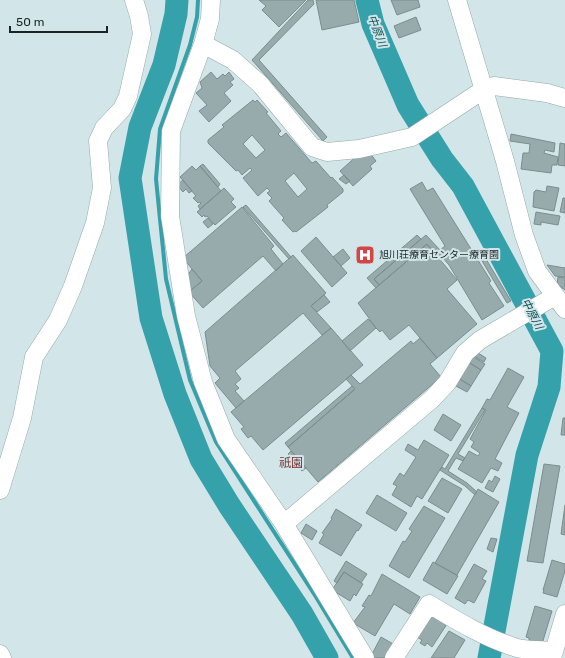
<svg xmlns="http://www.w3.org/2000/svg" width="565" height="658" font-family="Rubik,'Noto Sans JP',sans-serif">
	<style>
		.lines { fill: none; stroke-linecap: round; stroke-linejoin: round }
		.stream { stroke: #34a1ab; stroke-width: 4 }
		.river { stroke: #34a1ab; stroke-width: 23 }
		.building { fill: #97aaac; stroke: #7b8d8f; fill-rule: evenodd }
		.minor-casing { stroke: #94a8a9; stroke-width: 19 }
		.minor { stroke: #fff; stroke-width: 18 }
		.labels { text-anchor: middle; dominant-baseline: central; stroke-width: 4; stroke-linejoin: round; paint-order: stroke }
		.poi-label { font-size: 10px; fill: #1c2324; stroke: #d2e6e9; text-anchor: start }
		.water-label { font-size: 11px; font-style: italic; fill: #0d4d52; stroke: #d2e6e9 }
		.quarter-label { font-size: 12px; fill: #76302e; stroke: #d2e6e9 }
	</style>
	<rect width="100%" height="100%" fill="#d2e6e9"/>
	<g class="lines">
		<path class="stream" d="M198,0l-1,17 -7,28 -30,84 -4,50 10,100 24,101 26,62 100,155 37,61"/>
		<path class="river" d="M177,0l-1,14 -12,51 -24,62 -10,51 21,140 24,76 26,65 28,46 73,109 25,44
			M367,0l6,24 35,81 34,54 21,27 89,165 -3,36 -22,68 -38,203"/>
	</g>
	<path class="building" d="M259,0h47l-27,27 -17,-17 4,-4z
		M308,0h5l1,4 -55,56 68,77 -4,4 -71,-81z
		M316,0h38l5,22 -37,8z
		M391,0h27l2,7 -23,8z
		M416,17l5,13 -22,8 -5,-12z
		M211,72l6,7 6,-5 2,2 4,-4 5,7 -4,3 3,3 -9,8 7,8 -22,21 -10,-11 8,-6 -11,-12 6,-5 -2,-6z
		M253,100l2,2 2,-2 11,12 -2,1 15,18 -3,3 3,3 5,-4 26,30 4,-2 15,17 1,-1 11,12v3l-16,13 1,2 -32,25 -1,-1 -2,1 -11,-12 2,-2 -15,-17 3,-3 -5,-5 3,-2 -3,-3 -9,8 -15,-18 9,-8 -2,-2 -8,7 -4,-5 -2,1 -28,-28v-3l16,-13 -2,-2zM252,135l13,15 -9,8 -13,-14zM294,173l13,16 -9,8 -13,-16z
		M511,134l44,9 -1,9 -9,-2 -1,3 14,4 -1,8h-5l-1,8 -30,-4 2,-16h6l1,-9 -20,-3z
		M560,143l5,1v22l-7,-1z
		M369,152l7,9 -6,5 2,3 -19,17 -13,-15 19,-17 3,4z
		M203,164l17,20 -2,3 -18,-21z
		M192,166l4,4 4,-4 21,25 -21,18 -2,-3 3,-3 -1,-1 -2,1 -5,-5 3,-2 -16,-19z
		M344,175l6,6 -4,3 -7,-5z
		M183,180l9,11 -3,2 -3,-4 -3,3 -6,-7z
		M422,182l5,9 6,-3 58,93 -2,2 15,23 -22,14 -33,-55 -7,-8 -3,2 -4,-5 10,-8 -35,-57z
		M547,186l12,2 -5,23 -21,-4 1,-15 2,-2 10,2z
		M224,188l10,11 -3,3 5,5 -21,18 -8,-9 -2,1 -1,-2 -2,2 -5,-5z
		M563,198h2v15l-5,-1z
		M246,205l45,52 -2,2 -46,-52z
		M242,207l32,39 -3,3 12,15 -7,7 -13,-15 -60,52 -14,-16 13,-11 -19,-23z
		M536,212l24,4 -2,9 -17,-3v3l-7,-1z
		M208,218l5,6 -5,4 -5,-6z
		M417,235l4,4 -47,40 5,6 -3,3 -9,-10z
		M426,235l14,15 -5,4 -8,-10 -48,41 -5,-6z
		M316,237l31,36 -15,14 -31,-36z
		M427,244l30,36 -10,9 30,35 -40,34 -28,-33 -19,15 -8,-10 -2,2 -4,-4 -18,-25z
		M343,249l7,9 -9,8 -8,-9z
		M293,255l33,38 -15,13 20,22 -9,7 -19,-22 -68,58 6,8 -6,5 4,4 -4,3 9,10 -8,7 -21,-25 5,-5 -10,-12 -5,-34z
		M486,259l25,42 -4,2 -25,-42z
		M547,265l18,3v9l-10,-1z
		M192,269l10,12 -11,9 -2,-3 -2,-11z
		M558,277l7,1v12l-8,-6z
		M324,295l6,7 -13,10 -6,-6z
		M368,319l8,9 -26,23 -8,-10z
		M331,328l32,37 -100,85 -12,-14 -3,2 -7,-9 3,-2 -13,-15z
		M420,338l17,20 -7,6 11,13 -123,105 -30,-35 67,-58 -9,-10 5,-4 9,9 51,-43 2,3z
		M475,351l11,7 -2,4 -12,-7z
		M472,356l13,8 -4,6 -13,-8z
		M468,362l13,8 -10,16 -13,-8z
		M508,368l16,9 -17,30 12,6 -24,46 7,4 -4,8 -7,-3 -9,15 -24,-14 11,-18 9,5 2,-3 -9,-6 3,-5 -4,-3 16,-29 -4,-2 5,-9 3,1z
		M458,378l13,8 -4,6 -13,-7z
		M352,386l3,3 -67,58 -3,-4z
		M482,408l3,2 -27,44 7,4 -2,3 -7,-3 -8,13 19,12 10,9 -2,3 -10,-9 -25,-16 2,-3 3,2z
		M443,414l18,11 -10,16 -17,-11z
		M563,418h2v17h-4z
		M424,440l25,15 -27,44 -5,-3 -6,11 -19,-12 5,-9 -4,-2 7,-11 4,3 12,-19 -11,-7 3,-6 10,6z
		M291,451l15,17 -4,3 -14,-17z
		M544,464l16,2 -17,97 -16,-2z
		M495,476l5,3 -7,13 -8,-4 4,-8 3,2z
		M442,478l20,11 -14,24 -20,-12z
		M478,489l21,13 -42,73 -22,-12z
		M377,495l30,18 -11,18 -30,-18z
		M565,505v30l-4,-1z
		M424,506l21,12 -36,60 -20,-12 14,-25 2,1 7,-11 -3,-2z
		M336,509l26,16 -4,6 -1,-1 -16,26 -22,-13 5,-9 -2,-1 10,-14 -1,-1z
		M306,524l11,7 -5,9 -11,-7z
		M491,538l6,1 -4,13 -6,-3z
		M552,560l13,4v7l-8,26 -14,-4 1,-3h-1z
		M346,561l21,13 -6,9 -17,-11 -7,11 -3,-2z
		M433,562l25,14 -11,18 -24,-14z
		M474,564l13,7 -5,8 4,2 -12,22 -6,-3 -3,4 -10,-6z
		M344,572l19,12 -7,12 -2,-2 -4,7 -18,-11z
		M382,574l38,23 -10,17 -16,-10 -19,32 -22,-13 12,-16 -3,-1 7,-11 2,1z
		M535,606l17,5 -10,33 -13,-4v-2l-3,-1z
		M432,614l15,10 -15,23 -5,-4 -2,3 -5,-3 2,-3 -5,-3z
		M449,631l16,9 -11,18h-23z
		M381,637l14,8 -7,13h-14l-3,-2z"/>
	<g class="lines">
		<defs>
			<path id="minor" d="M211,0l-1,19 -7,25 -32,87 -1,85 16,100 17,66 23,57 58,85 81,134
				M457,0l48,161 19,74 13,36 28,38
				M203,44l30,16 27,24 52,63 15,5 32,-3 53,-12 71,-47 11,-4 53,7 18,5
				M0,490l22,-72 12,-61 24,-37 15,-34 22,-63 7,-35 -4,-47 6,-13 18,-19 6,-13 14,-62 -3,-18 -5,-16
				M284,524l148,-125 15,-16 18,-30 15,-13 75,-44
				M0,654l2,4
				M394,658l35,-54c28,17 56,34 88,44 11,3 25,1 37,4
				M552,658l13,-44"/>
		</defs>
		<use href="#minor" class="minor-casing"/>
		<use href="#minor" class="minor"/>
	</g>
	<defs>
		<symbol id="hospital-square" viewBox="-11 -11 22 22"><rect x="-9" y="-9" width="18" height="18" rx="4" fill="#d44546" stroke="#d2e6e9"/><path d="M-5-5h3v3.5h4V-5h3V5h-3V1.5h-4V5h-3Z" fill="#fff"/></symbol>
	</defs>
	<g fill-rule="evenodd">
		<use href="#hospital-square" x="354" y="244" width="22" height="22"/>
	</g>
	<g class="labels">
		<g class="poi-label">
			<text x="379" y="255">旭川荘療育センター療育園</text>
		</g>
		<g class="water-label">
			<text transform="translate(377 31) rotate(69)">中原川</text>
			<text transform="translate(532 314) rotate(62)">中原川</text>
		</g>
		<g class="quarter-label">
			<text x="291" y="463">祇園</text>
		</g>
	</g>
	<path d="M10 26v6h97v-6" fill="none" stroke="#1c2324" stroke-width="2"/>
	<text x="16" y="26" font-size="12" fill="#1c2324" stroke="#d2e6e9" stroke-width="3" paint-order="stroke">50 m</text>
</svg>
